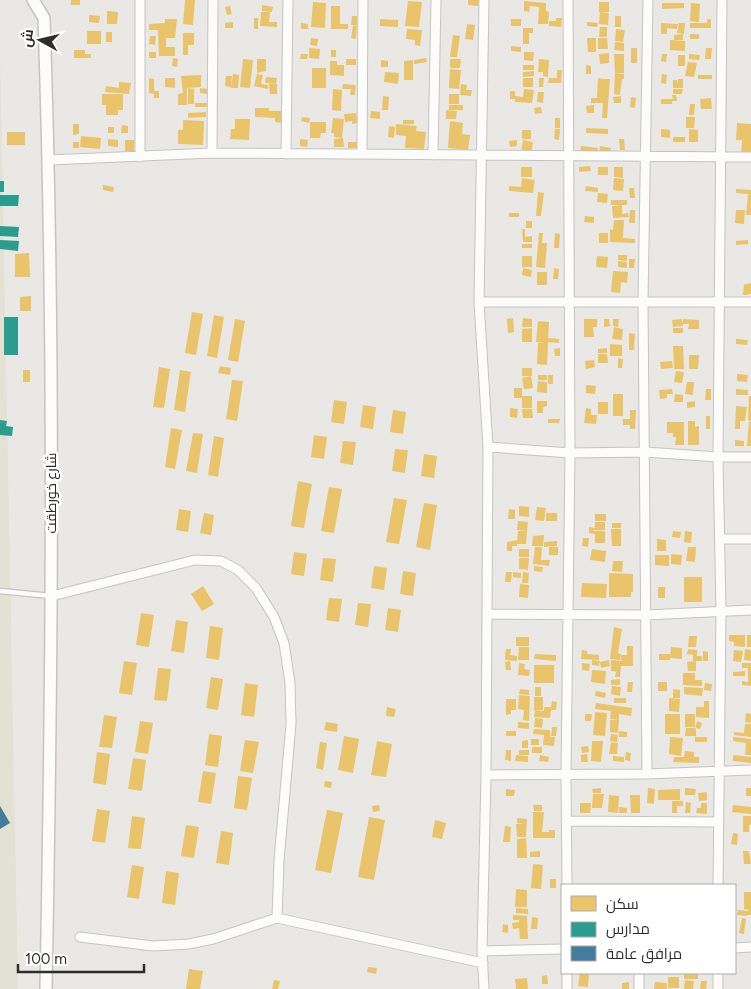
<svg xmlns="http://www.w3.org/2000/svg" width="751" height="989" font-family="Figtree,Cairo,sans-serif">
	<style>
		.education { fill: #e3e0d4 }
		.homes { fill: #e9c46a }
		.schools { fill: #2a9d8f }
		.public { fill: #457b9d }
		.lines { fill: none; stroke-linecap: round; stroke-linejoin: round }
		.lane-casing { stroke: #c4c4c3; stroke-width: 7 }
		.street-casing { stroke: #c4c4c3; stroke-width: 11 }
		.secondary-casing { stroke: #c4c4c3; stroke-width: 14 }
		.lane { stroke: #fcfcfb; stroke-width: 4.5 }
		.street { stroke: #fcfcfb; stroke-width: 9 }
		.secondary { stroke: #fcfcfb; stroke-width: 11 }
		.labels { text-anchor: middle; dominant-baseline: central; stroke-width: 5; stroke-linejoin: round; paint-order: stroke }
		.street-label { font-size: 14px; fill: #2d2d2d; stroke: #fff }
	</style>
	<rect width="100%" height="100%" fill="#eae8e4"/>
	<path class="education" d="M0,54l18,935h-18z"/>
	<path class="homes" d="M71,0h9v5h-9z
		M185,0h10l-2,25 -10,-1z
		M468,0h11l-1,6 -10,-1z
		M408,1l14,1 -3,25 -14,-1z
		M524,1l22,2v8l3,1 -1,12h-10l1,-17 -9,-1 -1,6 -5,-1z
		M313,2l13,1 -1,25 -14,-1z
		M599,2h10v10h-10z
		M662,3h22v5l-22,1z
		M691,3l9,1 -1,18 -9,-1z
		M262,5l11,2 -1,5 -10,-1z
		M230,6l2,8 -5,1 -2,-8z
		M331,6h9v18h8v5h-17z
		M107,11l11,1 -1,12h-10z
		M261,12h9l-1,10h8v5l-17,-1z
		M600,12l9,1 -1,12 -9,-1z
		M89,15l11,1 -1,7 -10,-1z
		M352,16h5v9h-6z
		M615,16h6v11h-6z
		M254,18h4v11h-4z
		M556,18h6l-1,9 -12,-1v-5h7z
		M165,19h12l-2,19h-9v9h9v9h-16l-1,-26h-9v-6l16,-1z
		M380,19l18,1v7l-18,-1z
		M511,19h10v7h-10z
		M707,19h4v9h-21v-5h17z
		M233,22v6h-8v-5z
		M587,22l11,1 -1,4 -10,-1z
		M301,23l7,1v5h-7z
		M661,23l17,1 -1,5 -10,-1v6h-6z
		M679,23h6l-1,11 -7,-1z
		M467,24l8,1 -2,15 -8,-1z
		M353,25l4,1 -1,13 -5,-1z
		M600,27h7v10h-8z
		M523,28h10v5h-4v11h-6z
		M407,29l15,1 -2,16 -5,-1v-5l-9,-1z
		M616,29l9,1 -2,12 -8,-1z
		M87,31h14v13h-14z
		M106,32h6v10h-6z
		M183,33h11v12h-6v10h-5z
		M683,34v6h-9v-5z
		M690,34h9v5h-9z
		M453,35l7,1 -3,21h-7z
		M150,36h6l-1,9 -6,-1z
		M311,38l7,1 -1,7 -7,-1z
		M587,38h9v14h-8z
		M598,38h9l1,11h-10z
		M670,40l15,1v10l-15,-1z
		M615,42l9,1v8l-10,-1z
		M511,46l10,1v5l-10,-1z
		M309,48l11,1 -1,10 -10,-1z
		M631,48h6v15h-6z
		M706,48h6l-1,11h-6z
		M74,50h11v4h6v4h-17z
		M331,50h5v7h-5z
		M149,52h7v6h-7z
		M524,52h10l-1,9 -9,-1z
		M609,53v10l-9,1 -1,-10z
		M301,54h7l-1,5h-7z
		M614,54h10v19h-9z
		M662,54h5l-1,8 -5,-1z
		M689,54l11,1 -1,5 -10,-1z
		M678,55h7v11h-7z
		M173,58l5,1 -1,8 -5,-1z
		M426,58l1,4 -13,2v-4z
		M243,59l10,1 -3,28 -10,-1z
		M257,59h9v12l-9,2v-7l5,1 -5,-1z
		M346,59h10v6h-10z
		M450,59h11l-1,9h-10z
		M539,59l10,1 -1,17 -5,-1v-4h-5z
		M381,60l7,1v6h-7z
		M413,60v20h-9v-19z
		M330,61h7v4h7v11l-14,-1z
		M688,62l9,1 -3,14 -9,-1z
		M523,65h11v5h-11z
		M586,65l5,1v8h-5z
		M312,68h14v20h-14z
		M450,69l11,1 -2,19 -10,-1z
		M557,70h5l-1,13h-13l1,-5h8z
		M534,71v5l-11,1v-5z
		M385,72l14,1 -1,11 -14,-2z
		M615,73l9,1v5h-2l-2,16 -6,-1z
		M233,74l6,1 -1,13h-7z
		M257,74l6,1 -2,9 7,1v4l-14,-3z
		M662,74l5,1 -1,9 -5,-1z
		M201,75v12l-14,1v17h-9v-11l5,-1 -2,-17z
		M698,75h14v4h-14z
		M226,76h6l-1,11 -6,-1z
		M266,77l11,1 -1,6 -11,-1z
		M149,78l5,1v12h5v7h-5v-4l-5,-1z
		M165,78h10v10l-10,-1z
		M523,78h10v9h-10z
		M539,78h5l-1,9h-4z
		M598,78l5,1v2v-2h7l-3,39h-5l1,-15h-12v-5h6z
		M678,79h5v9h-10v-8h4v5z
		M119,82l12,1 -2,11 -24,-2 1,-6 13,2z
		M269,84h8v10h-7z
		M343,84l13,1 -1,10h-5l1,-6h-9z
		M461,84l6,1 -1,5h6l-1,6 -11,-1z
		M188,88l6,1v15h-6z
		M200,88l8,1 -1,5 -7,-1z
		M333,89l9,1 -1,21 -9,-1z
		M524,89l10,1 -2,13 -17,-1v-3h-5v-8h5v5l8,1z
		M673,89h10l-1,5h-9z
		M538,92h6l-1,11 -6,-1z
		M102,94h21v16h-5v5h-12v-10h-4z
		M449,94h10v10h-10z
		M672,95h4l1,6h-5v3h-11v-5h12z
		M383,96l6,1 -1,13h-6z
		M621,96v7h-7l-1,-6z
		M631,97l5,1 -1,10 -5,-1z
		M711,98l1,11h-11l-1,-10z
		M195,103h12v4h-12z
		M690,104h5l-1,11h-5z
		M449,105h14v5h-14z
		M594,105v8h-7l-1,-7z
		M541,107l1,6 -7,1 -1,-6z
		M255,108h14v3h13v12l-7,-1v-4l-20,-1z
		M446,110l11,1 -1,8h-10z
		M371,111l9,1v7l-10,-1z
		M206,112v5l-18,1v-5z
		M356,113l2,10 -6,1v-3l-7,1 -1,-8z
		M302,117l8,1 -1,5 -8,-2z
		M686,117h9l-1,11h-8z
		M333,118l11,1 -2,19 -8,-1v-4h-3z
		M555,118h5v10h-5z
		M235,119h15l-1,21 -19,-1 1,-10h4z
		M183,120l21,1 -1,24 -25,-1v-14h5z
		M403,120h11v4h-11z
		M450,121l13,2 -1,11 8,1 -2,15 -20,-2z
		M310,122h16v11h-5l-1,5h-10z
		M737,123l14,1v32l-10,-1 1,-15h-6z
		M73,124h6v10l-6,1z
		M396,124l21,2 -1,5 10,1 -2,17 -19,-1 1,-12 -10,-1z
		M122,125l6,1v7h-7z
		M389,126l6,1 -1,11 -6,-1z
		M108,127h6v6h-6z
		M586,128l22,1v5l-22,-1z
		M555,129h5l-1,11 -5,-1z
		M661,129l9,1v8l-9,-1z
		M689,129l9,1v12h-9z
		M522,130h9v9h-9z
		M7,132h18v13h-18z
		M81,136l20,2 -1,11 -20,-2z
		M673,137h12v5h-12z
		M343,138l1,9h-10v-8z
		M108,139l10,1v7l-10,-1z
		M300,139l8,1 -1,7 -7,-1z
		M619,139h5l1,11h-5z
		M125,140h9v12l-9,-1z
		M517,140v6l-7,1 -1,-6z
		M523,140l10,2 -2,12 -10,-2z
		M73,142h6v6h-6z
		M348,142h9v6h-9z
		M581,146l17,2v7l-18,-2z
		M600,146l11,2 -1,7 -11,-2z
		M590,166l1,5 -12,1v-5z
		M521,167h11v10h-11z
		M598,167h10v8h-10z
		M614,167h9v11l-9,-1z
		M522,178l13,2 -2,13 -24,-2v-5l12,1z
		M614,178l10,1 -1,12 -10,-1z
		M103,185l11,2 -1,5 -10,-2z
		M586,186l12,2v4l-13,-1z
		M629,188h5l1,10h-5z
		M736,189l15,1v25h-5l2,-21 -12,-1z
		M538,192l6,1 -3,23h-5z
		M598,193l10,1 -1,9 -10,-1z
		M611,200h16v5h-16z
		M622,205v9l6,-1 1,4 -16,1 -1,-12z
		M630,210h5v13h-6z
		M736,210h9l-1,14 -9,-1z
		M509,213h10v4h-10z
		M585,216l9,1v6l-10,-1z
		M614,220h10l-1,18 12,1v4l-25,-1v-13l3,1z
		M526,221h6v7h-6z
		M522,229h3v8l7,-1v6h-9z
		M539,233h4l-1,10h5l-2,25 -9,-1z
		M555,233l5,1 -1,14h-5z
		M599,233h9v10h-9z
		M748,240v4l-12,1v-4z
		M522,244h10v4h-10z
		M29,253l1,24h-15v-23z
		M618,255h9v6l-9,-1z
		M522,256h10v11h-10z
		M597,256l11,1 -1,11 -11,-1z
		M629,259h6l-1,9h-5z
		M618,261l9,1v6l-9,-1z
		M523,268l9,2 -1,7 -9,-2z
		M554,268l5,1 -1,10h-5z
		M613,271l15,1 -1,11 -6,-1 -1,11 -9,-1z
		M537,272h10v13h-10z
		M749,283h2v11h-3v-6v7h-5l1,-11h5z
		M31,296v15h-11v-14z
		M192,312l11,2 -7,41 -11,-2z
		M214,315l10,2 -7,41 -10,-2z
		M513,318l1,14 -6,1 -1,-14z
		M523,318l9,1v8h-10z
		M235,319l10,2 -7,41 -10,-2z
		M584,319h13v8h-4l1,10h-10z
		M604,319h5l1,7 -6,1z
		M613,319h6l-1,8 -5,-1z
		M682,319l1,7 -10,1 -1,-7z
		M683,319l16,1v9h-11l1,-5h-6z
		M538,321l11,1 -2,43 -10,-1 1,-21h7l-9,-1z
		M614,327l9,2 -1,11 -10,-1z
		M532,328v14h-10v-13z
		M673,328h10v5h-10z
		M629,333l6,1 -1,16h-5z
		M548,338l11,1v4l-11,-1z
		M736,339l12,1 -1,5 -11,-1z
		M610,344l12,1v11h-12z
		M673,346h10l1,23h-10z
		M560,348v8h-5l-1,-7z
		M607,348v5h-9v-4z
		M598,354h9l1,9h-10z
		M689,355h10l-1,14h-9z
		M618,358l5,1 -1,9h-4z
		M594,360l1,7 -9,2 -1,-8z
		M672,361l1,7 -12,1 -1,-7z
		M220,366l11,2 -1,7 -12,-2z
		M159,367l11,2 -6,39 -11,-1z
		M522,368h10v8h-10z
		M23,370h7v12h-7z
		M180,370l11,2 -6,40 -11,-2z
		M676,371l8,1 -2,11 -8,-1z
		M737,374l11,1 -1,7 -10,-1z
		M538,375h9v5h-9z
		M548,375h5v9h-5z
		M531,376l2,12 -9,1 -2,-11z
		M232,380l11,1 -6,40 -11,-2z
		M538,381l9,1v11l-10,-1z
		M687,382h7l-1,13 -8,-1z
		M586,385l10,1 -1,8 -9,-1z
		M514,388h8v8h10v12h-10v-10h-8z
		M672,389l1,5h-6v4l-7,1 -1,-9z
		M706,389h5v11h-6z
		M736,389l12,1v5h-12z
		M613,394h10v22h-10z
		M675,394l8,1v7h-9z
		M749,396h2v25l-3,-1z
		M334,400l13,2 -3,22 -13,-2z
		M537,401h10v5l-4,1v6h-6z
		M695,401v6l-8,1v-6z
		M598,402h10v12h-10z
		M363,405l13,2 -3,22 -13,-2z
		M736,406l11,1 -2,14h-5v8h-5z
		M510,408l8,1 -1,9 -7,-1z
		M586,408l5,1v6h6l-1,9 -12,-1z
		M522,409h10l1,9h-10z
		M393,410l13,2 -3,22 -13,-2z
		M630,410h6l-1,19h-5v-4h-7v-6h7z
		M706,416h4v13h-4z
		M548,419h12l-1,4h-11z
		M688,421h7v6l4,-1v19h-11z
		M749,421l2,1v24h-4z
		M667,422h17v23h-9l1,-8h-3v-4h-6z
		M171,428l11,2 -7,39 -10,-2z
		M193,433l10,1 -6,39 -11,-2z
		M314,435l13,2 -3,22 -13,-2z
		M214,436l10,2 -6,39 -10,-2z
		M735,440l9,1v5h-9z
		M343,441l13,1 -3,23 -13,-2z
		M395,449l13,1 -3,23 -13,-2z
		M424,454l13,2 -3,22 -13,-2z
		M298,481l14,3 -8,44 -13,-2z
		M329,487l13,2 -8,44 -13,-2z
		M394,498l13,2 -8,44 -13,-2z
		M424,503l13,2 -7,45 -14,-3z
		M519,506l10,1v10l-10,-1z
		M537,507l9,1 -2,13 -9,-1z
		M179,509l12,2 -3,21 -12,-2z
		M509,509l6,1v9h-7z
		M204,513l10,2 -3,20 -11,-2z
		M546,513h11v8h-11z
		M595,514h11v7h-11z
		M518,521l10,1 -1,9 -10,-1z
		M595,522h10v8h-11v1h11v12h-10v-9l-6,-1v-6l6,1z
		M612,523h9v5h-9z
		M611,529h10v17h-9z
		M518,531h9l-1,13h-9z
		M673,531l8,1 -1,6 -8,-1z
		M685,531l7,1 -1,11 -7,-1z
		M544,535l-1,11h-11l1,-10z
		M583,538h6l-1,9 -6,-1z
		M657,539l9,1v11h-9z
		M517,540v6h-5v5h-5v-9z
		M557,541v5l-13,1v-5z
		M535,547h7l-1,13h9l-1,6 -6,-1v-3v3l-10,-1z
		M549,547h9v8h-9z
		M688,547h8l-1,15 -9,-1z
		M519,549h10v8h-10z
		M592,549l14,2 -1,11 -15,-2z
		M294,552l13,2 -3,22 -13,-2z
		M671,554l11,1 -1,10 -10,-1z
		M655,555h14v11l-14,-1z
		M323,558l13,1 -3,23 -13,-2z
		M519,558h10l-1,12 -9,-1z
		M613,561h10l-1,11 -10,-1z
		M374,566l13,2 -3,22 -13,-2z
		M534,566l9,1 -1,5 -8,-1z
		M403,571l13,2 -3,23 -13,-2z
		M506,572h6l-1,10h-6z
		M513,572l8,1v5l-8,-1z
		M523,572l6,1 -1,10h-6z
		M609,573l24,1v18h-2v5h-22z
		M684,577h18v25h-18z
		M582,583l25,1 -1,14 -25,-1z
		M520,584l9,1 -1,13 -9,-1z
		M203,586l11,18 -12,7 -11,-17z
		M658,587h7v11h-7z
		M329,598l13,1 -3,23 -13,-2z
		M358,603l13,1 -3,23 -13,-2z
		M388,608l13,2 -3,22 -13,-2z
		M141,613l13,2 -5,32 -13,-2z
		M176,620l12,2 -4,31 -13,-2z
		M210,626l13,2 -4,32 -13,-2z
		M614,627l8,2 -4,24 3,1 -1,6 -10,-1z
		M729,635h16v12l-11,-1v-4l-5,-1z
		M747,635h4v12h-4z
		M689,636h8l-1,11h-8z
		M516,637h13v9h-13z
		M627,646h6v20h-12l-1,11h-5l1,-5h2l-7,-1v-11l12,1 -2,-1v-5h6z
		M519,647h10v13h-11z
		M671,647l11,1v11l-12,-1z
		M506,649h5l-1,6 7,1v5l-12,-1z
		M688,649l9,1v6h5v5h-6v10h-8l-1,-9 9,-1h-3v-8v2l-6,-1z
		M745,649l6,1v11l-7,-1z
		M582,650l5,1v3l12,1v5l-18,-1z
		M734,650l9,1 -2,11 -8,-1z
		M703,651l5,1v9h-5z
		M535,654l21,1v6l-22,-2z
		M659,654h11v6h-11z
		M592,660l8,1 -1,5 -7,-1z
		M609,660l1,6 -9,2 -1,-6z
		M124,661l13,2 -5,32 -13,-2z
		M510,661l1,9h-5l-1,-8z
		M519,663l6,1 -1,5 6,1 -1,6 -11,-1z
		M582,663l8,1 -1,7 -7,-1z
		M742,663h9v23l-9,-1v-4l6,1v-14h-6z
		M534,665h20v18h-20z
		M158,668l13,1 -4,32 -13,-1z
		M592,670l14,1 -1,13 -14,-2z
		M745,671v5h-12v-4z
		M683,673h12v7h7v6l-19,-1z
		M211,677l12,2 -5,31 -12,-2z
		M620,679v6h-9v-5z
		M628,682h5l-1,10h-5z
		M658,682h9v9h-9z
		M245,683l13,2 -4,32 -13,-2z
		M705,683l7,1 -1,7 -7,-1z
		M612,686l9,1 -1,9 -9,-2z
		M535,687h6v9h-6z
		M684,687l19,1 -1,8 -18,-2z
		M520,689l9,1v5l-10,-1z
		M673,689l7,1v8h-7z
		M596,691l10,2 -1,5 -10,-2z
		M519,695l11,1 -1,25 -6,-1 1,-10 -6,-1z
		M534,697h9v13h-9z
		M614,698h12v5h-12z
		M669,698l11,1 -1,13 -10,-1z
		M506,699h10v11h-5v4l-5,1z
		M552,701l5,1 -1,8h-5l-1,8 -16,-1 1,-7 9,1v-4h7z
		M704,701h5v17l-13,-1v-10h8z
		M596,703l36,5 -1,8 -12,-2v6l-9,-1 1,-8 -16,-2z
		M387,707l9,2 -2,8 -8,-1z
		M595,712l12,1 -2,23 -12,-1z
		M746,713l5,1v9l-6,-1z
		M585,714h7l-1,7h-6z
		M665,714h15v20h-15z
		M685,714h10v13h-10z
		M104,715l13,2 -5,31 -13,-1z
		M535,718l8,1 -1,9 -8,-1z
		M610,720h9l-1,13 -8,-1z
		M140,721l13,2 -5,31 -13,-2z
		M697,721l5,2 -2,6 -4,-1v8h-11l1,-8h9v2z
		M326,722l12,2 -1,8 -13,-2z
		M518,722l11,1v6l-11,-1z
		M745,724h6v13l-17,-2v-3l10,1z
		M552,727h5l-1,9h-5z
		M534,729l16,1v7h5l-1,9 -11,-1 1,-10 -11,-1z
		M506,731h10v5h-10z
		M619,731l8,1v5h-8z
		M209,734l13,2 -4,31 -13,-2z
		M611,734l7,1 -1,7 -7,-1z
		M344,736l15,3 -6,34 -15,-3z
		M670,737l13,1 -2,18 -12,-2z
		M695,737h12v5h-12z
		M733,737l18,2v16h-6l1,-12 -13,-2z
		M531,739h8v6h-8z
		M245,740l14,2 -6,31 -13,-2z
		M528,740v8h-6v-7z
		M377,741l15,3 -6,33 -15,-2z
		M592,741h11l-2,21 -10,-1z
		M320,742l7,1 -4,27 -7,-2z
		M611,742l7,1 -1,11h-8z
		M588,746l1,6 -7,1 -1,-6z
		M532,747h10v6h-10z
		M506,750h5v11l-6,-1z
		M519,750h10v5h-10z
		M685,751l9,1v5h5v6l-26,-1 1,-5h10z
		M97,752l13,2 -4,31 -13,-2z
		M626,752l5,1 -1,8 -5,-1z
		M587,754l1,8h-7v-7z
		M516,755l12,1v6l-13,-1z
		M540,755l9,2 -1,5 -9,-1z
		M733,755l18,2v6l-18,-2z
		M613,756l11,1v5l-11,-1z
		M133,758l13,2 -4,31 -14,-2z
		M203,771l13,2 -5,31 -13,-2z
		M238,776l14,2 -5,32 -13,-2z
		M325,781l7,1 -1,6 -7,-1z
		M601,788v5h-8l-1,-4z
		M648,788l7,1 -1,15 -7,-1z
		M685,788l11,1 -1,6h-10z
		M746,788h5v8h-5z
		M506,789l9,1 -1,6h-8z
		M680,789v11h-22v-10z
		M707,792v8l-8,1 -1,-8z
		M593,794h11l-2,14h-10z
		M609,795l10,1 -1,17 -10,-1z
		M630,795h10v18h-9z
		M672,801h11v5h-6v7h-5z
		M686,802l5,1 -1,10h-5z
		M580,803h11l-1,10h-10z
		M701,803h6v11l-11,-1 1,-5h4z
		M379,805l1,6 -7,1 -1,-6z
		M533,805h9v6h-8z
		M733,805l18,2v7l-19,-2z
		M619,807l8,1v5h-8z
		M97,809l13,2 -5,32 -13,-2z
		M327,810l16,3 -12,60 -16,-3z
		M533,812h11l-2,20h7v-2h6v8h-22z
		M132,816l13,2 -4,31 -13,-1z
		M743,816h8v9h-2v7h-6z
		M369,817l16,3 -11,60 -16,-3z
		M517,818l10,1 -1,18h-9l-1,-13h10l-9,-1z
		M435,820l11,3 -4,16 -10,-2z
		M186,825l13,2 -5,31 -13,-2z
		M505,826l6,1 -1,15h-7z
		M221,831l12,2 -4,32 -13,-2z
		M733,833l5,1 -1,11 -6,-1z
		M526,838l1,20h-10v-19z
		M540,851v6h-10v-5z
		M743,851h6l2,13h-7z
		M533,864l10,1 -2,24 -10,-1z
		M132,865l12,2 -5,32 -12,-2z
		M166,871l13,2 -4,32 -13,-2z
		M550,879h6v9h-6z
		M516,889l11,1v17h-12z
		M744,892h7v23h-4v1l-10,-1 1,-5 10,1 1,-1 -5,-1z
		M516,908l12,1v5l-12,-1z
		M513,915l14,1 1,23h-8l-1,-11 -6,1 -1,-6 7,-1v-2h-6z
		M532,917l6,1 -1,11h-6z
		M742,918l4,1 -2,15 -5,-1z
		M503,924l5,1v8l-6,-1z
		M368,967l9,1 -1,6 -9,-2z
		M189,969l14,2 -3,18h-14z
		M580,973h9l-1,14 -10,-1z
		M684,974h14v5h-14z
		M547,975l1,9h-6v-8z
		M668,977h11v11h-11z
		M527,978l1,11h-12l-1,-10z
		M274,980l6,1 -2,8h-6z
		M685,980l9,1 -1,8h-9z
		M701,981h6l-1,8h-6z
		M629,982v7h-7v-6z
		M655,982l12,1v6h-13z"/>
	<path class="schools" d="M0,181h4v11h-4z
		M0,195h19l-1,11h-18z
		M0,226l19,1 -1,10 -18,-1z
		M0,240l19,1 -1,10 -18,-2z
		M4,317h14v38h-14z
		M0,420l7,1 -1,5 7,1 -1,9 -12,-1z"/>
	<path class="public" d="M0,806l10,17 -10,6z"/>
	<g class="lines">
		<defs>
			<path id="lane" d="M0,591l51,5"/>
			<path id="street" d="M212,153l1,-153
				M286,154l2,-154
				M362,154l1,-154
				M433,155l3,-155
				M140,157v-157
				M49,160l163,-7 539,4
				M479,302h272
				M488,447l82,6 75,-1 73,5h33
				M721,539h30
				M52,596l143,-36 26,1 17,9 18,18 18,29 10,26 6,40 1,41 -12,136 -2,58
				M488,614l158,1 105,-5
				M647,774l-4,-472 5,-302
				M486,775l161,-1 104,-4
				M566,821l153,1
				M567,885l-1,-110 4,-322 -2,-453
				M718,885l3,-274 -3,-154 4,-457
				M80,937l73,9 36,-2 24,-5 64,-21 206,45
				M735,948l16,-1
				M482,951l80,-2
				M567,973v16
				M639,973v16
				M484,989l-2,-38 4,-176 2,-328 -9,-145 5,-302
				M718,989v-16"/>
			<path id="secondary" d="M33,0l11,18c11,323 8,647 2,971"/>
		</defs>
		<use href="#lane" class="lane-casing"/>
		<use href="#street" class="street-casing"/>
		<use href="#secondary" class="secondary-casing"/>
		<use href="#lane" class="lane"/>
		<use href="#street" class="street"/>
		<use href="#secondary" class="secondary"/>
	</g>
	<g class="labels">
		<g class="street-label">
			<text transform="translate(51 493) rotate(-90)">شارع خورطقت</text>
		</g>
	</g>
	<rect x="561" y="884" width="175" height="90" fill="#ffffff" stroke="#ababab"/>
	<rect x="571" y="896" width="25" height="15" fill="#e9c46a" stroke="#ababab"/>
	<text x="606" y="909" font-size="15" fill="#2d2d2d">سكن</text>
	<rect x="571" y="922" width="25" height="15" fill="#2a9d8f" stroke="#ababab"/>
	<text x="606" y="934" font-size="15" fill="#2d2d2d">مدارس</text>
	<rect x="571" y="946" width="25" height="15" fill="#457b9d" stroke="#ababab"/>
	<text x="606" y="959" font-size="15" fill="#2d2d2d">مرافق عامة</text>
	<g transform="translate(40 40) rotate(278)" stroke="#ffffff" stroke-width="4" paint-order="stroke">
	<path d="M0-4L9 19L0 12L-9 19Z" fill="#2d2d2d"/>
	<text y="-8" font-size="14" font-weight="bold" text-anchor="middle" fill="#2d2d2d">ش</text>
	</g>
	<path d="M18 964v8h126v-8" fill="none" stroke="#2d2d2d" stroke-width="2.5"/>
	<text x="25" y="964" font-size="15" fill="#2d2d2d" stroke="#ffffff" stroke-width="4" paint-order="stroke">100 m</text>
</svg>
